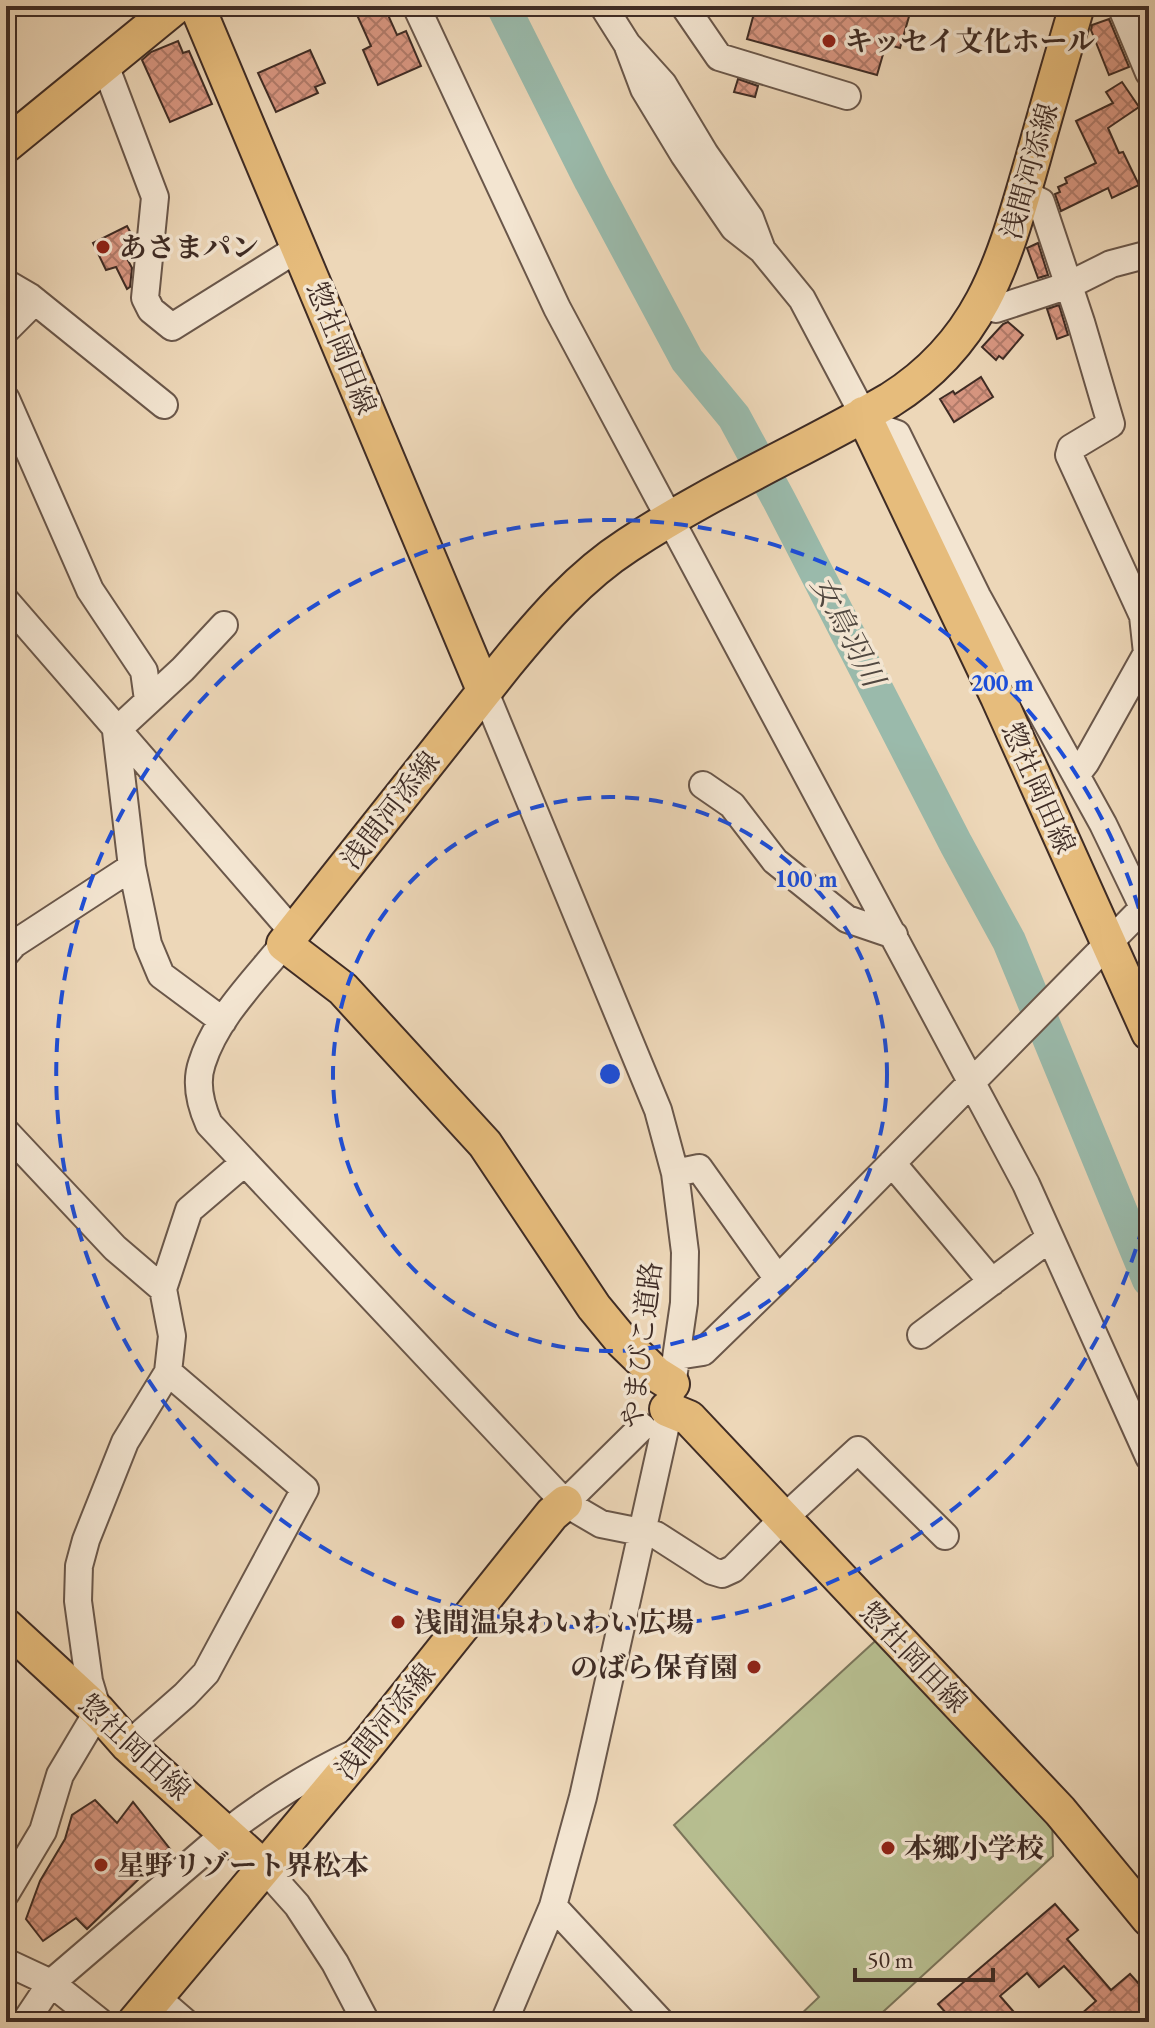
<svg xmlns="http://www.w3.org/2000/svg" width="1155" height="2028" font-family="'EB Garamond','Noto Serif JP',serif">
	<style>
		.grass { fill: #b7be90; stroke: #7b755a; stroke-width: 2 }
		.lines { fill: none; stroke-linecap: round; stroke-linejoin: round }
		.river { stroke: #9abaab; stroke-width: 34 }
		.building { fill: url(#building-cross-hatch); stroke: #3f2c25; stroke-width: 2 }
		.minor-casing { stroke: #6a574a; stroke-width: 30 }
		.major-casing { stroke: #3f2c25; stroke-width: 38 }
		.minor { stroke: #f3e5d1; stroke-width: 26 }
		.major { stroke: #e6bc7c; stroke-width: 34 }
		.ring { fill: none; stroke: #1d4ed8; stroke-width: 4; stroke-dasharray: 14 10 }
		.poi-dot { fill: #8f2418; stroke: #f3e5d1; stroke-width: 3 }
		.labels { text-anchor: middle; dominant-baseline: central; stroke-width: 7; stroke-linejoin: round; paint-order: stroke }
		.poi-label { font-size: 28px; font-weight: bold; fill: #3f2c25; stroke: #f3e5d1; text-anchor: start }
		.street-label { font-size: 28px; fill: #3f2c25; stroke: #f3e5d1 }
		.water-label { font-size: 30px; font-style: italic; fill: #514840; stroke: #f3e5d1 }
		.centre { fill: #1d4ed8; stroke: #f3e5d1; stroke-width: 4 }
		.ring-label { font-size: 24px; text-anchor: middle; font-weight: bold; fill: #1d4ed8; stroke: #f3e5d1; stroke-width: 7; stroke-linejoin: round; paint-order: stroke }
	</style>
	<defs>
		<pattern id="building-cross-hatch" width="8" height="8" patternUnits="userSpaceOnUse" patternTransform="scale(2)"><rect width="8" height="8" fill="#d99782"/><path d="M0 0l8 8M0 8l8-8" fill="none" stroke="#b17b6a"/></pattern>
	</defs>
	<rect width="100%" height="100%" fill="#edd7b8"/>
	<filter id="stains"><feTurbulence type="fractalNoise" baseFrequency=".0025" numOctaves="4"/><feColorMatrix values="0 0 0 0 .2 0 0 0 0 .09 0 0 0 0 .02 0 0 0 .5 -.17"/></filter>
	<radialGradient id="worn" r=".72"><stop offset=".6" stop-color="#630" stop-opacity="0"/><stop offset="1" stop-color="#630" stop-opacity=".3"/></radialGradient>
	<path class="grass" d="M884,1633l168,181 1,42 -181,166h-70l-4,-5 21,-20 -145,-172z"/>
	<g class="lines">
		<path class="river" d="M503,6l88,175 96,179 47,57 45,83 177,344 53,97 140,339"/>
	</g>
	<path class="building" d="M353,6h31l13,29 9,-4 15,35 -43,19 -15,-35 8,-4z
		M756,6h156l-12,42 -14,-4 -9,31 -130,-36z
		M1109,19l20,48 -20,8 -18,-45 1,-5z
		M178,41l5,12 6,-2 23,53 -42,18 -28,-62 9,-8z
		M310,50l15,33 -10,4 3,6 -42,19 -18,-39z
		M738,79l20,7 -3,11 -21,-5z
		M1122,82l17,25 -31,21 11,25 4,-1 16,33 -27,13 -4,-10 -47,23 -6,-17 5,-2 -2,-5 9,-4 -2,-5 31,-15 -20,-42 37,-18 -7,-11z
		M127,226l8,15 -1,4 -11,6 9,17 -2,19 -3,2 -11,-22 -10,3 -13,-27z
		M1038,243l10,32 -10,3 -11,-30z
		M1059,305l9,30 -11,4 -10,-30z
		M1008,322l15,13 -20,24 -4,-3 -3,4 -14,-13 21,-23z
		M981,377l12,20 -39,25 -14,-23 13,-8 2,3z
		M95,1800l22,23 16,-21 37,47 -83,80 -11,-11 -33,23 -17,-22 14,-38 25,-42 7,-24z
		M1055,1904l23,26 -11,9 44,51 19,-16 19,21v27h-77l24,-21 -32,-35 -25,21 -12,-14 -27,23 13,15 -13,11h-46l-16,-18z"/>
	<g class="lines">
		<defs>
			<path id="minor" d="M416,6l141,302 469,876 123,273
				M603,6l24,38 36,40 42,70 45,64 12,32
				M684,6l35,51 128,39
				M1121,6l28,67
				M627,44l17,45 40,66 50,73 28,22 40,49 61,115
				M105,65l50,132 -10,101 6,12 21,17 128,-80
				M1023,193l18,9 40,120 30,102 -40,24 -2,7 74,161 4,37 -61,109 -10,13
				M6,283l24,14 134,108
				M984,302l12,7 73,-24 42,-21 38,-10
				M6,330l29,-29
				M6,399l84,191 54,81 4,29
				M869,424l28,10 80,162 126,228 40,83
				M6,601l287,331
				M484,690l174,420 17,63 10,79 -1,51 -17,117 -84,377 -30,109 -49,116
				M703,785l29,20 43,56 72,58 47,16
				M284,944c-29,36 -68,74 -82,119 -7,20 -1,43 7,61l356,379 36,21 55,11 56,36 10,3 11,-5 50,-50 75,-69 87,86
				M6,953l8,-9 118,-77
				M223,1021l-62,-46 -13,-31 -16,-77 -16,-136 67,-62 41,-44
				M6,1132l109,116 48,41
				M892,1163l100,119
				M675,1173l24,-5 79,111
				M921,1335l129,-97
				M677,1356l26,-4 75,-73 371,-377
				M565,1503l77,-76
				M128,1745l57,-50 21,-22 99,-184 -137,-117
				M264,1868l33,37 38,58 31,59
				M6,1893l37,-62 17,-56 38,-64 -9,-30 -11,-80 1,-35 7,-26 39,-98 43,-70 4,-36 -9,-47 26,-79 55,-47
				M553,1906l108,116
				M6,1962l45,21 49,39
				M156,1997l29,25
				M25,2022l26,-39 176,-151c41,-32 83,-58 130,-80"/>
			<path id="major" d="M197,6l287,684
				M6,145l170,-139
				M863,414l135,283 151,336
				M672,1384l-16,-10 -34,-33 -28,-34 -109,-163 -142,-155 -59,-45 222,-280c36,-44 74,-88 122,-119 83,-55 176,-95 262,-145 94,-59 114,-141 143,-241 14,-51 29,-102 44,-153
				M667,1409l22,9 371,393 89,108
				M6,1626l92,85 30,34 136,123
				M135,2022l229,-273 188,-235 13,-11"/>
		</defs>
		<use href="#minor" class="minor-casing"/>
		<use href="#major" class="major-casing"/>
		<use href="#minor" class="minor"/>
		<use href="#major" class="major"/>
	</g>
	<g class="ring">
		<circle cx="610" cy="1074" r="277"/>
		<path d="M1149 1203A554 554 0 1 1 1149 945"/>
	</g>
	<g class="poi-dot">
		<circle cx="829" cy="41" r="8"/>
		<circle cx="103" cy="247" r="8"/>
		<circle cx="398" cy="1622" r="8"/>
		<circle cx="754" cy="1667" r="8"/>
		<circle cx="888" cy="1848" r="8"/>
		<circle cx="101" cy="1865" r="8"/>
	</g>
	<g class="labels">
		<g class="poi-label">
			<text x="845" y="41">キッセイ文化ホール</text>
			<text x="119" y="247">あさまパン</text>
			<text x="414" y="1622">浅間温泉わいわい広場</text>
			<text x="738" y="1667" text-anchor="end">のばら保育園</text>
			<text x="904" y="1848">本郷小学校</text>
			<text x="117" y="1865">星野リゾート界松本</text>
		</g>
		<g class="street-label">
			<text transform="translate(1029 171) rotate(-74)">浅間河添線</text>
			<text transform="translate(342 348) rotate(68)">惣社岡田線</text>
			<text transform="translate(1039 788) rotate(66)">惣社岡田線</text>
			<text transform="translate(390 810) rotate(-52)">浅間河添線</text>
			<text transform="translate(641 1345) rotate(-83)">やまびこ道路</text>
			<text transform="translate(914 1657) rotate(46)">惣社岡田線</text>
			<text transform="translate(385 1721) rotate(-51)">浅間河添線</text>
			<text transform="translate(135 1747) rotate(43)">惣社岡田線</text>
		</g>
		<g class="water-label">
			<text transform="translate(848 631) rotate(62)">女鳥羽川</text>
		</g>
	</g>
	<circle cx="610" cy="1074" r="12" class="centre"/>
	<g class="ring-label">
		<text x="1002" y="691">200 m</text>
		<text x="806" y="887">100 m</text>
	</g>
	<rect width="1155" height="2028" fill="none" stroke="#edd7b8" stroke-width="32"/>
	<rect x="8" y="8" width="1139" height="2012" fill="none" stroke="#3f2c25" stroke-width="4"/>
	<rect x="16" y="16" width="1123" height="1996" fill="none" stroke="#3f2c25" stroke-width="2"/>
	<path d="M855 1968v12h138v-12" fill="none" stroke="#3f2c25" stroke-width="4"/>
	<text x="867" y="1968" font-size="24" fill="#3f2c25" stroke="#f3e5d1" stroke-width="6" paint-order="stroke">50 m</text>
	<rect width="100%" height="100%" filter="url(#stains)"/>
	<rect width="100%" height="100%" fill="url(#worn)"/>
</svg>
